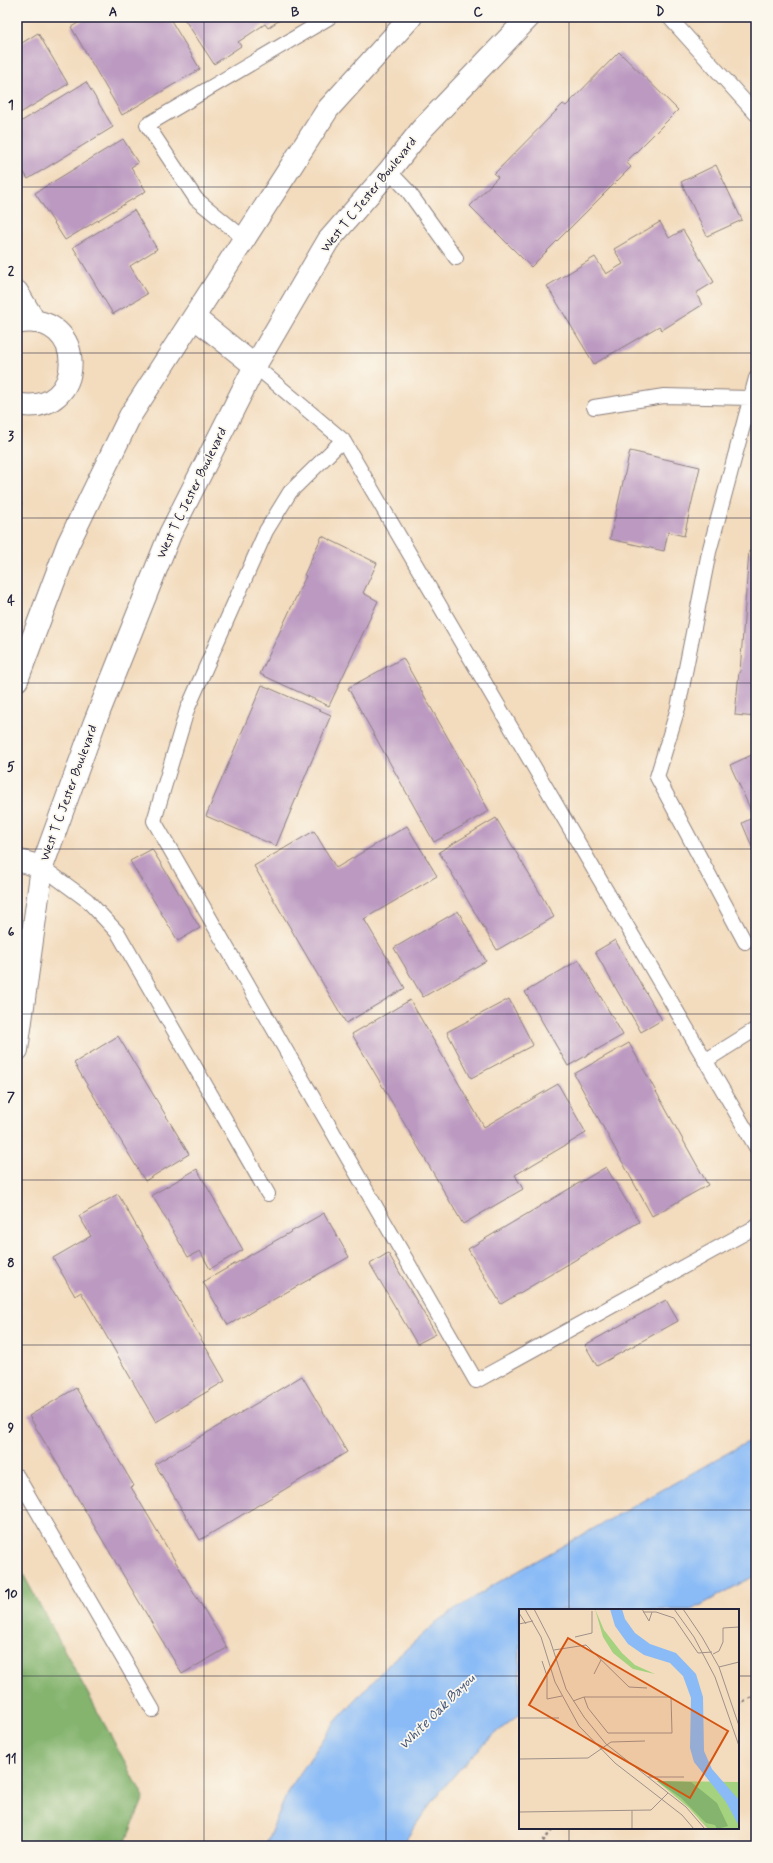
<svg xmlns="http://www.w3.org/2000/svg" width="773" height="1863" font-family="Mynerve,sans-serif">
	<style>
		.built { fill: #ebd1ec }
		.forest { fill: #84b46e; stroke: #536b54 }
		.water { fill: #8abbf6; stroke: #566e98 }
		.building { fill: #bb99c1 }
		.lines { fill: none; stroke-linecap: round; stroke-linejoin: round }
		.service-casing { stroke: #8a7e7c; stroke-width: 16 }
		.minor-casing { stroke: #8a7e7c; stroke-width: 24 }
		.secondary-casing { stroke: #8a7e7c; stroke-width: 24 }
		.path { stroke: #8a7e7c; stroke-width: 2.5; stroke-dasharray: 3 3; stroke-linecap: butt }
		.service { stroke: #fff; stroke-width: 14 }
		.minor { stroke: #fff; stroke-width: 22 }
		.secondary { stroke: #fff; stroke-width: 22 }
		.grid { fill: none; stroke: #22223b; stroke-width: 1; stroke-opacity: 0.55 }
		.labels { text-anchor: middle; dominant-baseline: central; stroke-width: 3.5; stroke-linejoin: round; paint-order: stroke }
		.street-label { font-size: 13px; fill: #22223b; stroke: #fbf7ec }
		.water-label { font-size: 14px; font-style: italic; fill: #46587c; stroke: #fbf7ec }
		.inset-road { fill: none; stroke: #9f9189; stroke-width: 1 }
		.view { fill: #d45411; fill-opacity: 0.15; stroke: #d45411; stroke-width: 2 }
		.inset-edge { fill: none; stroke: #22223b; stroke-width: 2 }
		.neatline { fill: none; stroke: #22223b; stroke-width: 1.5 }
		.grid-label { font-size: 13px; text-anchor: middle; font-weight: bold; fill: #22223b }
	</style>
	<rect width="100%" height="100%" fill="#fbf7ec"/>
	<filter id="ink" filterUnits="userSpaceOnUse"><feTurbulence type="fractalNoise" baseFrequency=".025" numOctaves="2"/><feDisplacementMap in="SourceGraphic" scale="8" xChannelSelector="R" yChannelSelector="G"/><feConvolveMatrix kernelMatrix="1 2 1 2 8 2 1 2 1" color-interpolation-filters="sRGB"/></filter>
	<filter id="wash" filterUnits="userSpaceOnUse"><feTurbulence type="fractalNoise" baseFrequency=".012" numOctaves="4" result="noise"/><feDisplacementMap in="SourceGraphic" scale="16" xChannelSelector="R" yChannelSelector="G"/><feGaussianBlur stdDeviation="0.9" result="paint"/><feColorMatrix in="noise" values="0 0 0 0 0 0 0 0 0 0 0 0 0 0 0 0 0 1.4 0 .05"/><feComposite in="paint" operator="in"/></filter>
	<g filter="url(#wash)">
		<rect width="100%" height="100%" fill="#f3dbbd"/>
		<path class="built" d="M741,17h15v14z"/>
		<path class="forest" d="M17,1563l127,234 -20,49h-107z"/>
		<path class="water" d="M756,1437v138l-64,35h-172v104c-47,35 -87,82 -118,132h-137l23,-55 47,-69 50,-54 54,-48 58,-37z"/>
		<g id="blocks">
			<path class="building" d="M89,17h80l31,52 -78,46 -51,-88z
				M183,17h101l-16,11 -3,-4 -27,18 3,4 -27,18z
				M38,33l30,51 -51,31v-69z
				M619,52l59,58 -52,52 5,5 -100,100 -61,-61 28,-29 -4,-3 69,-70 3,2z
				M86,82l27,45 -85,52 -11,-18v-8l6,-3 -6,-9v-17z
				M123,139l15,24 -7,4 15,24 -81,49 -30,-47z
				M716,165l26,55 -35,16 -26,-54z
				M134,210l23,39 -27,17 17,28 -34,20 -40,-67z
				M660,222l9,16 14,-8 31,52 -18,11 6,12 -40,25 -3,-4 -65,38 -47,-78 48,-29 11,17 17,-10 -9,-15z
				M630,451l70,16 -16,69 -16,-4 -4,19 -54,-12z
				M17,500l5,3 -5,7z
				M322,536l55,27 -14,30 15,8 -49,105 -69,-32 46,-98 -2,-1z
				M749,551l7,1v165l-21,-2 4,-43h1z
				M403,658l86,153 -55,31 -86,-154z
				M262,685l69,30 -55,131 -70,-30z
				M756,753v103l-14,-33 12,-6 -24,-52z
				M496,818l58,99 -57,33 -58,-98z
				M407,826l30,50 -73,43 41,69 -59,35 -92,-157 60,-35 22,37z
				M152,849l48,79 -22,13 -48,-80z
				M458,911l28,50 -63,36 -29,-49z
				M615,940l47,80 -21,12 -46,-80z
				M579,960l44,75 -55,31 -43,-74z
				M509,999l24,46 -62,33 -24,-46z
				M410,1000l74,127 74,-43 28,49 -71,42 8,14 -60,35 -111,-190z
				M118,1036l71,118 -44,27 -71,-118z
				M629,1043l79,142 -56,31 -78,-142z
				M606,1167l33,55 -138,82 -33,-55z
				M197,1169l46,81 -33,19 -10,-18 -12,6 -36,-62z
				M118,1194l107,187 -69,41 -75,-130 -6,4 -22,-38 38,-22 -12,-20z
				M324,1213l25,44 -121,68 -25,-43z
				M388,1253l48,81 -19,10 -47,-80z
				M666,1300l12,21 -81,45 -12,-21z
				M302,1376l45,76 -147,88 -45,-76z
				M76,1388l58,98 -3,1 96,161 -45,26 -153,-258z"/>
		</g>
	</g>
	<g filter="url(#ink)">
		<use href="#blocks" fill-opacity="0" stroke="#8a7e7c" stroke-width="1"/>
		<g class="lines">
			<defs>
				<path id="service" d="M669,17l87,97
					M389,171l19,20 48,67
					M245,239l-49,-40 -49,-74 183,-108
					M255,366l88,74 413,707
					M594,407l70,-11 86,2
					M343,440l-53,52 -24,39 -79,179 -33,111 322,560 276,-152 4,-4
					M42,867l45,33 31,33 150,261
					M745,942l-88,-165 21,-69 31,-156 47,-174
					M705,1061l51,-32
					M17,1476l136,234"/>
				<path id="minor" d="M17,292l18,30
					M17,323c72,-15 71,96 0,81
					M17,860l25,7"/>
				<path id="secondary" d="M195,318l60,48
					M17,680l51,-136 62,-128 198,-307 83,-92
					M17,1050l25,-183 52,-143 76,-190 85,-168 73,-125 61,-70 33,-42 107,-112"/>
			</defs>
			<use href="#service" class="service-casing"/>
			<use href="#minor" class="minor-casing"/>
			<use href="#secondary" class="secondary-casing"/>
			<path class="path" d="M738,1704l18,-9
				M539,1846l15,-18"/>
			<use href="#service" class="service"/>
			<use href="#minor" class="minor"/>
			<use href="#secondary" class="secondary"/>
		</g>
	</g>
	<path class="grid" d="M204,17v1829M386,17v1829M569,17v1593M17,187h739M17,353h739M17,518h739M17,683h739M17,849h739M17,1014h739M17,1180h739M17,1345h739M17,1510h739M17,1676h503M738,1676h18M569,1828v18"/>
	<g class="labels">
		<g class="street-label">
			<text transform="translate(369 195) rotate(-51)">West T C Jester Boulevard</text>
			<text transform="translate(192 493) rotate(-64)">West T C Jester Boulevard</text>
			<text transform="translate(69 793) rotate(-70)">West T C Jester Boulevard</text>
		</g>
		<g class="water-label">
			<text transform="translate(437 1712) rotate(-45)">White Oak Bayou</text>
		</g>
	</g>
	<g transform="translate(519 1609)">
		<rect width="220" height="220" fill="#f3dbbd"/>
		<path d="M76,0l9,21 18,23 13,12 20,9 -22,-5 -20,-16 -10,-16zM138,172l82,1v47h-31l-19,-21z" fill="#a5d27f"/>
		<path d="M138,172l34,1 26,21 11,23 -11,3 -2,-4 -9,-2 -25,-25z" fill="#84b46e"/>
		<path d="M91,0h12l3,10 10,14 15,11 26,9 20,21 7,23 1,54 8,18 27,31v26l-13,-24 -32,-40 -4,-14 1,-50 -8,-22 -13,-13 -26,-8 -16,-11 -13,-18z" fill="#8abbf6"/>
		<path class="inset-road" d="M6,0l16,28 14,45 24,44 36,37 67,52 12,14M15,0l16,31 16,49 18,28 22,27 80,63 19,22M123,0l7,12 3,-9M155,0l20,28 21,40 24,69M164,0l19,28 17,30 20,59M124,3h13l18,6 24,35 14,-1M0,4l7,11M0,15l14,-3M56,28l17,-4v-22M35,41l32,-5 43,42 18,1M194,45l6,-3 4,-9v-14l16,-1M23,52l5,15v23l15,-3M200,58l20,-5M75,65l7,-14M54,92l11,-4h87l1,36h-64l-20,-25 -4,-11M0,109h40M0,150l69,-1 23,-16 34,-1M129,168h36M113,202v18M0,203l132,-2 17,-17"/>
		<path class="view" d="M49,29l160,93 -38,67 -161,-93z"/>
		<rect width="220" height="220" class="inset-edge"/>
	</g>
	<rect width="773" height="1863" fill="none" stroke="#fbf7ec" stroke-width="44"/>
	<rect x="22" y="22" width="729" height="1819" class="neatline"/>
	<g class="grid-label">
		<text x="113" y="16">A</text>
		<text x="295" y="16">B</text>
		<text x="478" y="16">C</text>
		<text x="660" y="16">D</text>
		<text x="11" y="109">1</text>
		<text x="11" y="275">2</text>
		<text x="11" y="440">3</text>
		<text x="11" y="605">4</text>
		<text x="11" y="771">5</text>
		<text x="11" y="936">6</text>
		<text x="11" y="1101">7</text>
		<text x="11" y="1267">8</text>
		<text x="11" y="1432">9</text>
		<text x="11" y="1598">10</text>
		<text x="11" y="1763">11</text>
	</g>
</svg>
